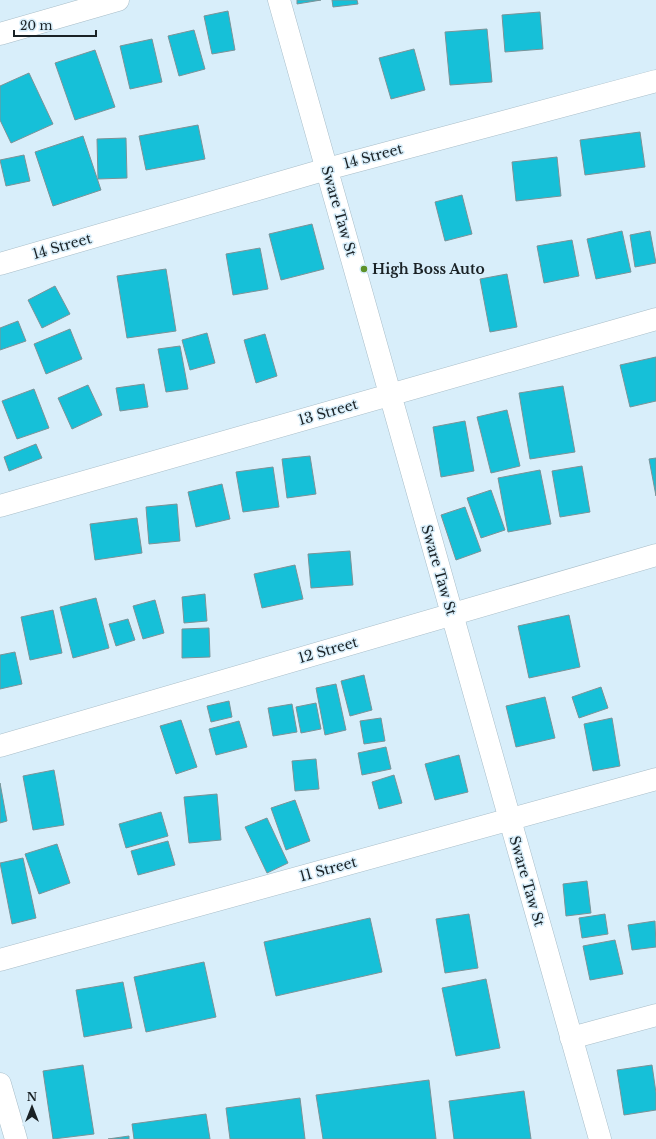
<svg xmlns="http://www.w3.org/2000/svg" width="656" height="1139" font-family="'Libre Baskerville',serif">
	<style>
		.building { fill: #16c0d8; stroke: #7b9398 }
		.lines { fill: none; stroke-linecap: round; stroke-linejoin: round }
		.minor-casing { stroke: #a8bdc8; stroke-width: 23 }
		.minor { stroke: #fff; stroke-width: 22 }
		.poi-dot { fill: #5d9129; stroke: #d8eefa; stroke-width: 1.5 }
		.labels { text-anchor: middle; dominant-baseline: central; stroke-width: 3; stroke-linejoin: round; paint-order: stroke }
		.street-label { font-size: 14px; fill: #1a2226; stroke: #d8eefa }
		.poi-label { font-size: 14px; font-weight: bold; fill: #1a2226; stroke: #d8eefa; text-anchor: start }
	</style>
	<rect width="100%" height="100%" fill="#d8eefa"/>
	<path class="building" d="M297,0h24l-24,4z
		M332,0h25l1,4 -25,3z
		M228,11l7,39 -23,4 -8,-38z
		M540,12l3,37 -38,3 -3,-37z
		M487,29l5,53 -42,3 -5,-53z
		M194,30l11,39 -26,7 -11,-40z
		M152,39l10,43 -32,7 -10,-43z
		M414,49l11,41 -34,9 -12,-41z
		M95,50l20,57 -40,13 -20,-57z
		M29,73l24,51 -42,19 -11,-23v-34z
		M198,125l7,34 -59,11 -7,-34z
		M640,132l5,35 -60,8 -5,-35z
		M83,136l18,54 -48,16 -18,-54z
		M126,138l1,40 -29,1 -1,-40z
		M24,155l6,26 -24,5 -6,-26z
		M557,157l4,39 -45,5 -4,-39z
		M462,195l10,39 -27,7 -10,-39z
		M312,224l12,45 -43,11 -12,-46z
		M622,231l9,41 -35,7 -9,-40z
		M650,231l6,32 -21,4 -5,-32z
		M572,240l7,36 -35,7 -7,-37z
		M260,248l8,41 -35,6 -7,-41z
		M166,269l10,62 -49,7 -10,-62z
		M507,274l10,53 -27,5 -10,-53z
		M55,286l15,28 -28,14 -14,-28z
		M18,321l8,20 -26,9v-22z
		M70,329l12,30 -36,15 -12,-30z
		M207,333l8,30 -25,7 -8,-30z
		M265,334l12,42 -21,7 -12,-43z
		M180,346l8,43 -22,3 -8,-43z
		M656,357v44l-26,6 -10,-42z
		M144,384l4,23 -28,4 -4,-23z
		M88,385l14,30 -30,14 -14,-31z
		M563,386l12,66 -45,7 -11,-66z
		M34,389l15,39 -32,11 -15,-38z
		M507,410l13,56 -29,7 -14,-56z
		M465,421l9,50 -33,6 -8,-50z
		M36,444l6,14 -33,13 -5,-14z
		M310,456l6,38 -29,4 -5,-39z
		M656,458v38l-7,-37z
		M582,466l8,46 -30,5 -8,-46z
		M273,467l6,40 -36,5 -7,-40z
		M540,470l11,54 -43,8 -10,-54z
		M222,484l8,35 -34,8 -8,-35z
		M491,490l14,40 -24,8 -14,-40z
		M177,504l3,37 -31,3 -3,-37z
		M465,507l16,44 -25,9 -15,-45z
		M137,518l5,35 -47,7 -5,-36z
		M350,551l3,34 -42,3 -3,-34z
		M295,565l8,34 -41,9 -8,-34z
		M205,594l2,27 -23,2 -2,-26z
		M96,598l13,50 -36,10 -13,-51z
		M155,600l9,33 -21,6 -10,-33z
		M53,610l9,43 -32,7 -9,-43z
		M569,615l11,52 -51,11 -11,-52z
		M128,619l7,21 -19,6 -7,-22z
		M209,628l1,29 -28,1v-29z
		M15,652l7,32 -22,5v-34z
		M364,675l8,35 -22,6 -9,-35z
		M336,684l10,46 -21,5 -9,-47z
		M601,687l7,21 -29,10 -7,-21z
		M545,697l10,41 -39,9 -10,-41z
		M229,701l3,16 -21,5 -4,-16z
		M316,703l5,26 -20,4 -5,-26z
		M292,704l5,28 -24,4 -5,-28z
		M381,718l4,23 -21,3 -4,-23z
		M612,718l8,48 -27,5 -9,-47z
		M181,720l16,47 -21,7 -16,-48z
		M239,721l8,26 -31,8 -7,-26z
		M386,747l5,22 -29,6 -4,-22z
		M459,755l9,37 -33,8 -10,-36z
		M316,759l3,30 -24,2 -3,-30z
		M54,770l10,55 -31,5 -10,-54z
		M394,775l8,28 -23,6 -7,-27z
		M0,783l7,38 -7,2z
		M217,794l4,46 -32,3 -5,-46z
		M295,800l15,41 -24,9 -15,-42z
		M161,812l7,24 -42,12 -7,-24z
		M267,818l21,45 -21,10 -22,-46z
		M168,841l7,24 -37,10 -7,-24z
		M57,844l13,39 -31,11 -14,-40z
		M23,858l13,60 -24,6 -12,-61z
		M587,881l4,32 -25,3 -3,-32z
		M469,914l9,54 -33,5 -9,-54z
		M605,914l3,20 -26,4 -3,-20z
		M370,918l12,54 -106,24 -12,-54z
		M655,921l1,26 -24,3 -4,-25z
		M615,940l8,34 -33,6 -7,-34z
		M204,962l12,55 -70,15 -12,-55z
		M486,979l14,69 -44,8 -14,-68z
		M123,982l9,46 -48,9 -8,-47z
		M83,1065l11,69 -41,5 -10,-68z
		M652,1065l4,28v17l-32,5 -7,-45z
		M429,1080l7,59h-113l-7,-44z
		M524,1091l7,48h-77l-5,-38z
		M300,1098l5,41h-75l-4,-31z
		M206,1114l4,25h-76l-2,-15z
		M129,1136v3h-21z"/>
	<g class="lines">
		<defs>
			<path id="minor" d="M279,0l321,1139
				M0,34l118,-34
				M0,264l327,-95 329,-88
				M0,506l656,-187
				M0,746l656,-191
				M0,960l656,-181
				M571,1038l85,-23
				M0,1084l16,55"/>
		</defs>
		<use href="#minor" class="minor-casing"/>
		<use href="#minor" class="minor"/>
	</g>
	<circle class="poi-dot" cx="364" cy="269" r="4"/>
	<g class="labels">
		<g class="street-label">
			<text transform="translate(373 156) rotate(-15)">14 Street</text>
			<text transform="translate(339 211) rotate(74)">Sware Taw St</text>
			<text transform="translate(62 246) rotate(-16)">14 Street</text>
			<text transform="translate(328 412) rotate(-16)">13 Street</text>
			<text transform="translate(439 570) rotate(74)">Sware Taw St</text>
			<text transform="translate(328 650) rotate(-16)">12 Street</text>
			<text transform="translate(328 869) rotate(-15)">11 Street</text>
			<text transform="translate(527 881) rotate(74)">Sware Taw St</text>
		</g>
		<g class="poi-label">
			<text x="372" y="269">High Boss Auto</text>
		</g>
	</g>
	<g transform="translate(32 1107)" stroke="#d8eefa" stroke-width="3" paint-order="stroke">
	<path d="M0-3L7 15L0 10L-7 15Z" fill="#1a2226"/>
	<text y="-6" font-size="11" font-weight="bold" text-anchor="middle" fill="#1a2226">N</text>
	</g>
	<path d="M14 30v6h82v-6" fill="none" stroke="#1a2226" stroke-width="2"/>
	<text x="20" y="30" font-size="12" fill="#1a2226" stroke="#d8eefa" stroke-width="3" paint-order="stroke">20 m</text>
</svg>
